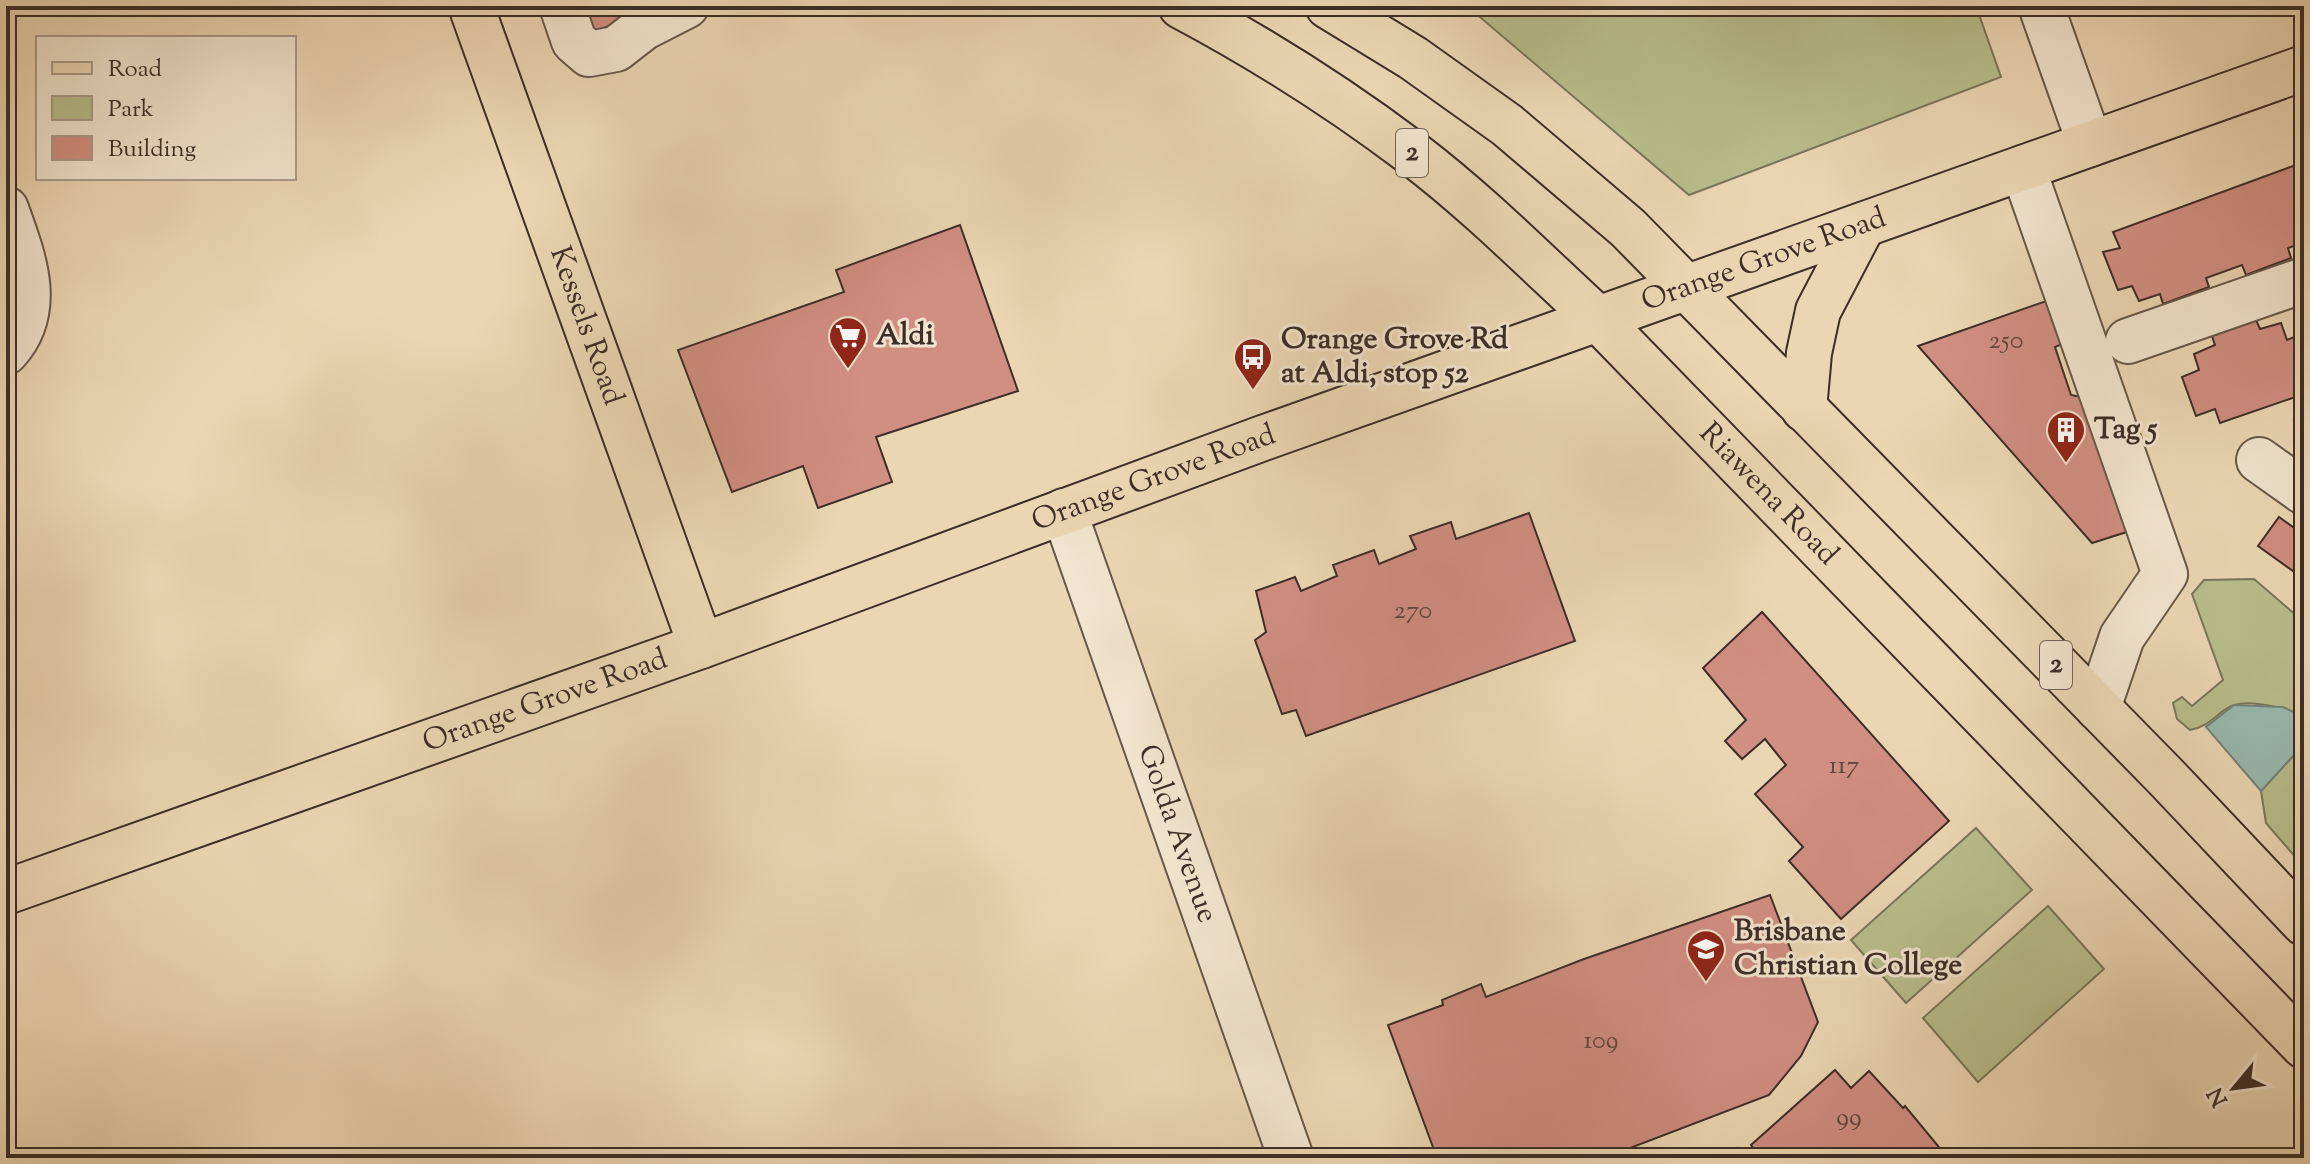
<svg xmlns="http://www.w3.org/2000/svg" width="2310" height="1164" font-family="'Sorts Mill Goudy',serif">
	<style>
		.green { fill: #b8bd8c; stroke: #7a765a; stroke-width: 2 }
		.water { fill: #98b9af; stroke: #748179; stroke-width: 2 }
		.building { fill: #d18e82; stroke: #3d2e27; stroke-width: 2 }
		.lines { fill: none; stroke-linecap: round; stroke-linejoin: round }
		.minor-casing { stroke: #68584a; stroke-width: 48 }
		.major-casing { stroke: #3d2e27; stroke-width: 48 }
		.highway-casing { stroke: #3d2e27; stroke-width: 48 }
		.minor { stroke: #f2e4ce; stroke-width: 44 }
		.major { stroke: #ebd6b3; stroke-width: 44 }
		.highway { stroke: #ebd6b3; stroke-width: 44 }
		.labels { text-anchor: middle; dominant-baseline: central; stroke-width: 6; stroke-linejoin: round; paint-order: stroke }
		.number-label { font-size: 26px; fill: #62463e }
		.shield { fill: #f2e4ce; stroke: #736559; stroke-width: 2 }
		.shield-label { font-size: 28px; font-weight: bold; fill: #3d2e27 }
		.street-label { font-size: 30px; fill: #3d2e27; stroke: #f2e4ce }
		.poi-label { font-size: 30px; font-weight: bold; fill: #3d2e27; stroke: #f2e4ce; text-anchor: start }
	</style>
	<rect width="100%" height="100%" fill="#ebd6b3"/>
	<filter id="stains"><feTurbulence type="fractalNoise" baseFrequency=".0025" numOctaves="4"/><feColorMatrix values="0 0 0 0 .2 0 0 0 0 .09 0 0 0 0 .02 0 0 0 .5 -.17"/></filter>
	<radialGradient id="worn" r=".72"><stop offset=".6" stop-color="#630" stop-opacity="0"/><stop offset="1" stop-color="#630" stop-opacity=".3"/></radialGradient>
	<path class="green" d="M1467,6h509l25,71 -312,118z
		M2254,579l50,43v95c-17,-8 -51,-18 -70,-12 -17,6 -22,21 -44,25l-13,-11 -4,-16 9,-6 10,9 31,-26 -31,-86 12,-14z
		M2294,755l10,5v107l-38,-44 -5,-32z
		M1976,828l56,62 -126,113 -55,-63z
		M2048,906l56,63 -126,113 -55,-64z"/>
	<path class="water" d="M2234,705l49,2 21,10v43l-10,-5 -33,36 -55,-64z"/>
	<path class="building" d="M571,6h77l2,5 -68,25z
		M2304,162v80l-16,6 3,10 -45,17 -4,-10 -36,13 3,9 -46,17 -3,-10 -21,7 -7,-15 -14,4 -15,-38 17,-4 -7,-16z
		M960,225l58,166 -142,46 16,45 -74,26 -15,-42 -71,26 -54,-142 166,-58 -8,-22z
		M2052,299l11,36 -3,10 -5,2 16,48 15,3 47,132 -41,13 -174,-197z
		M2256,320l4,9 21,-6 6,17 17,-7 -3,45 3,16 -84,29 -5,-14 -19,7 -14,-39 17,-7 -5,-16 21,-9 -3,-9z
		M2304,406v22l-10,-8z
		M1529,513l46,128 -269,95 -10,-26 -14,4 -27,-74 11,-8 -10,-41 39,-14 6,14 36,-15 -4,-11 41,-15 5,14 37,-15 -6,-13 41,-14 5,17z
		M2279,517l25,18v21l-11,15 -35,-25z
		M1762,612l187,209 -108,98 -52,-58 14,-14 -48,-53 31,-29 -21,-26 -23,20 -17,-18 21,-21 -43,-52z
		M1770,895l48,127 -17,34 -32,39 -165,63h-167l-49,-133 55,-20 -1,-5 39,-16 5,13 98,-38z
		M1835,1070l16,18 18,-17 34,37 2,-2 43,52h-189l-8,-13z
		M1738,1148l10,10h-20z"/>
	<g class="lines">
		<defs>
			<g id="minor">
				<path d="M562,6l12,35 15,13 27,-5 27,-21 43,-22"/>
				<path d="M2041,6l49,138"/>
				<path d="M2023,168l142,406 -43,63 -24,71"/>
				<path d="M6,209c17,48 39,100 0,143"/>
				<path d="M2128,341l176,-61"/>
				<path d="M2259,460l45,32"/>
				<path id="s1" d="M1064,511l227,647"/>
			</g>
			<g id="major">
				<path id="s2" d="M471,6l230,640"/>
				<path id="s3" d="M6,892l695,-246 562,-208 1041,-370"/>
			</g>
			<g id="highway">
				<path id="s4" d="M1181,6c81,43 158,92 231,147 67,51 126,111 187,167l705,726"/>
				<path d="M1328,6l85,52 94,67 121,103 539,550 137,145"/>
				<path d="M1804,409l5,-56 9,-42 45,-86"/>
			</g>
		</defs>
		<use href="#minor" class="minor-casing"/>
		<use href="#major" class="major-casing"/>
		<use href="#highway" class="highway-casing"/>
		<use href="#minor" class="minor"/>
		<use href="#major" class="major"/>
		<use href="#highway" class="highway"/>
	</g>
	<defs>
		<symbol id="supermarket-pin" viewBox="-11 -11 22 30"><path d="M0 17L-7.5 6A9.5 9.5 0 1 1 7.5 6Z" fill="#8f2418" stroke="#f2e4ce"/><path d="M-6-5.5h2.5l.6 2H6L4.5 2H-2.5L-4.4-4H-6ZM-1.5 3.2a1.3 1.3 0 1 0 .1 0ZM3 3.2a1.3 1.3 0 1 0 .1 0Z" fill="#fff"/></symbol>
		<symbol id="bus-pin" viewBox="-11 -11 22 30"><path d="M0 17L-7.5 6A9.5 9.5 0 1 1 7.5 6Z" fill="#8f2418" stroke="#f2e4ce"/><path d="M-5-6H5V4H4V6H2V4H-2V6H-4V4H-5ZM-3.5-4V0h7V-4ZM-3.5 1.2v1.5H-2V1.2ZM2 1.2v1.5H3.5V1.2Z" fill="#fff"/></symbol>
		<symbol id="building-pin" viewBox="-11 -11 22 30"><path d="M0 17L-7.5 6A9.5 9.5 0 1 1 7.5 6Z" fill="#8f2418" stroke="#f2e4ce"/><path d="M-4-6H4V6H1V3H-1V6H-4ZM-2.5-4.3h1.7v1.8h-1.7ZM.8-4.3h1.7v1.8H.8ZM-2.5-1h1.7V.8h-1.7ZM.8-1h1.7V.8H.8Z" fill="#fff"/></symbol>
		<symbol id="school-pin" viewBox="-11 -11 22 30"><path d="M0 17L-7.5 6A9.5 9.5 0 1 1 7.5 6Z" fill="#8f2418" stroke="#f2e4ce"/><path d="M0-5L7-2L0 1L-7-2ZM-4 1L0 2.5L4 1V4Q0 6-4 4Z" fill="#fff"/></symbol>
	</defs>
	<g fill-rule="evenodd">
		<use href="#supermarket-pin" x="826" y="314" width="44" height="60"/>
		<use href="#bus-pin" x="1231" y="335" width="44" height="60"/>
		<use href="#building-pin" x="2044" y="408" width="44" height="60"/>
		<use href="#school-pin" x="1684" y="927" width="44" height="60"/>
	</g>
	<g class="labels">
		<g class="number-label">
			<text x="2006" y="341">250</text>
			<text x="1413" y="611">270</text>
			<text x="1844" y="766">117</text>
			<text x="1601" y="1041">109</text>
			<text x="1849" y="1118">99</text>
		</g>
		<g class="shield">
			<rect x="1396" y="129" width="32" height="48" rx="6"/>
			<rect x="2040" y="641" width="32" height="48" rx="6"/>
		</g>
		<g class="shield-label">
			<text x="1412" y="153">2</text>
			<text x="2056" y="665">2</text>
		</g>
		<g class="street-label">
			<text stroke="none"><textPath href="#s3" startOffset="1868">Orange Grove Road</textPath></text>
			<text stroke="none"><textPath href="#s2" startOffset="340">Kessels Road</textPath></text>
			<text stroke="none"><textPath href="#s3" startOffset="1220">Orange Grove Road</textPath></text>
			<text stroke="none"><textPath href="#s4" startOffset="768">Riawena Road</textPath></text>
			<text stroke="none"><textPath href="#s3" startOffset="572">Orange Grove Road</textPath></text>
			<text stroke="none"><textPath href="#s1" startOffset="342">Golda Avenue</textPath></text>
		</g>
		<g class="poi-label">
			<text x="876" y="336">Aldi</text>
			<text x="1281" y="340">Orange Grove Rd<tspan x="1281" dy="34">at Aldi, stop 52</tspan></text>
			<text x="2094" y="430">Tag 5</text>
			<text x="1734" y="932">Brisbane<tspan x="1734" dy="34">Christian College</tspan></text>
		</g>
	</g>
	<rect width="2310" height="1164" fill="none" stroke="#ebd6b3" stroke-width="32"/>
	<rect x="8" y="8" width="2294" height="1148" fill="none" stroke="#3d2e27" stroke-width="4"/>
	<rect x="16" y="16" width="2278" height="1132" fill="none" stroke="#3d2e27" stroke-width="2"/>
	<rect x="36" y="36" width="260" height="144" fill="#f2e4ce" stroke="#aa9b8b" stroke-width="2"/>
	<rect x="52" y="62" width="40" height="12" fill="#ebd6b3" stroke="#aa9b8b" stroke-width="2"/>
	<text x="108" y="76" font-size="24" fill="#3d2e27">Road</text>
	<rect x="52" y="96" width="40" height="24" fill="#b8bd8c" stroke="#aa9b8b" stroke-width="2"/>
	<text x="108" y="116" font-size="24" fill="#3d2e27">Park</text>
	<rect x="52" y="136" width="40" height="24" fill="#d18e82" stroke="#aa9b8b" stroke-width="2"/>
	<text x="108" y="156" font-size="24" fill="#3d2e27">Building</text>
	<g transform="translate(2234 1088) rotate(241)" stroke="#f2e4ce" stroke-width="6" paint-order="stroke">
	<path d="M0-6L14 30L0 20L-14 30Z" fill="#3d2e27"/>
	<text y="-12" font-size="22" font-weight="bold" text-anchor="middle" fill="#3d2e27">N</text>
	</g>
	<rect width="100%" height="100%" filter="url(#stains)"/>
	<rect width="100%" height="100%" fill="url(#worn)"/>
</svg>
